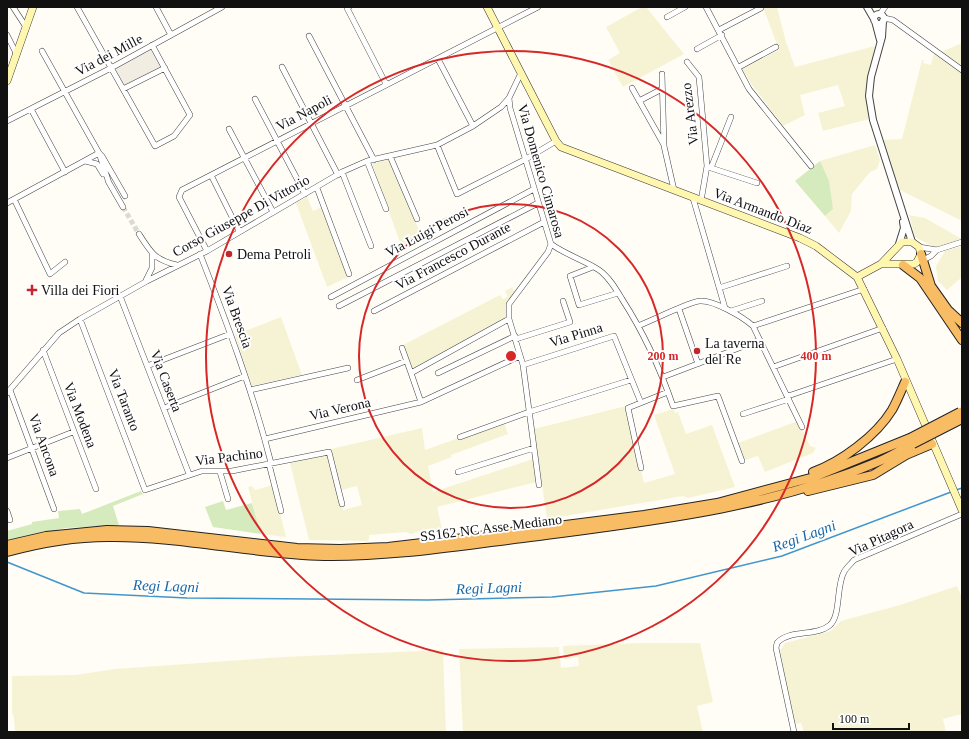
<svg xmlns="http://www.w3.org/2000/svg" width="969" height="739" font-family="'Times New Roman',serif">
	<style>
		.farmland { fill: #f6f3d4 }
		.green { fill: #d5ebbd }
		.plaza { fill: #f1ede2 }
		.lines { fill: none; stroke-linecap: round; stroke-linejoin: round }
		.stream { stroke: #3f96cf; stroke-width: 1.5 }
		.minor-tunnel { stroke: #dbdad3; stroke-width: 5; stroke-dasharray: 5 2.5; stroke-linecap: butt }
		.minor-casing { stroke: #444; stroke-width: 6 }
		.tertiary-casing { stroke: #444; stroke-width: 8 }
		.secondary-casing { stroke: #333; stroke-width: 8 }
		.trunk-casing { stroke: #222; stroke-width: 10 }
		.minor { stroke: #fff; stroke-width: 5 }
		.tertiary { stroke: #fff; stroke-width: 6 }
		.secondary { stroke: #fff6b0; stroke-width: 7 }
		.trunk { stroke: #f7bc64; stroke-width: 8 }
		.trunk-bridge-casing { stroke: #222; stroke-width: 10; stroke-linecap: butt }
		.trunk-bridge { stroke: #f7bc64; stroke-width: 8 }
		.ring { fill: none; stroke: #d62828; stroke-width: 2 }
		.poi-dot { fill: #c4262e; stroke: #fff; stroke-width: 1.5 }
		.labels { text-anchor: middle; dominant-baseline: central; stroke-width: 4; stroke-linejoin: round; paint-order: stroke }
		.street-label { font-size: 14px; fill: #111; stroke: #fff }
		.poi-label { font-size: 14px; fill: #111; stroke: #fff; text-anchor: start }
		.water-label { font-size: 15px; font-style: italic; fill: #1768a6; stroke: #fff }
		.centre { fill: #d62828; stroke: #fff; stroke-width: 2 }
		.ring-label { font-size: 12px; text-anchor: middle; font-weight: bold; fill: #d62828; stroke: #fff; stroke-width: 4; stroke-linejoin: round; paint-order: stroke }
	</style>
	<rect width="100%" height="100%" fill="#fffdf5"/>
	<path class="farmland" d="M642,7h4l38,47 -61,33 -15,-27 12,-7 -14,-26z
		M763,7h14l9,35 9,25 80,-21 -9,47 3,26 -46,12 -5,-18 27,-7 -7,-21 -38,10 5,20 -22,11 -31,-41 -10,-16 37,-19z
		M962,43v25l-21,-16z
		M934,53l4,1 24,18v149l-62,-31 -18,-50 20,-1 20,-79h2l-1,3 8,2z
		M875,145l5,15 -3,9 -7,3 -18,22 -1,17 -12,22 -14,-17 8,-7 -13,-48z
		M390,159l32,79 -20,10 -30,-84z
		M307,197l6,14 9,-4 26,70 -21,10 -31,-84z
		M909,215l16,3 37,21 -23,8 -7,-1 -17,-9z
		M962,246v31l-15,13 -9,-9 -2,-15 9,-15z
		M512,287l3,6 -8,22 -4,5 -91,49 -9,-24 97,-50 3,4 5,-2 -3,-6z
		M281,317l21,58 -50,11 -17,-51z
		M626,406l18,77 31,-9 -21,-59 20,-6 1,4 3,-1 8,22 26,-9 23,62 -47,11 -5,-2 -136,23 -13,-90z
		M798,421l12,25 6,2 -3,5 -48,19 -7,-16 -13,4 -7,-17z
		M504,422l4,12 -57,21 1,2 -24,9 5,26 100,-33 3,23 -99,25 5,22h-16l-15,5 -5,-2 -37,3v5l-2,1 -58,-1 -19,-77 39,-9 14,56 19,-5 -5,-19 -16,4 -10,-41 91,-21 3,22z
		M273,485l13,52 -25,-3 -13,-47 4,-1 3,4z
		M957,586l5,12v116l-19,5 3,13h-142l-3,-9 -7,1 -14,-73 5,-8 46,-12 10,-10 59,-16z
		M641,643h59l13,59 -16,4 6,26h-240l-4,-83 100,-2 2,21 18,-2 -1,-9 -14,2 -1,-13z
		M443,650l3,82h-431l-1,-15 -2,-5v-36l64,-1 39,-6 168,-12z"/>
	<path class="green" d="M820,161l9,20 4,28 -8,7 -30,-35z
		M141,491l2,3 -30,12 6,19 -53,3 -59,12v-9l25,-7v-2l27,-4 -1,-7 22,-2 2,5z
		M223,501l3,9 26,-7 9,31 -48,-7 -8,-20z"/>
	<path class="plaza" d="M151,48l11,19 -38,20 -10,-18z"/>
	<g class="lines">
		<path class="stream" d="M956,490l6,-2
			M7,562l77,31 103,5 241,2 124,-3 104,-11 126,-30 169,-64"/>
		<path class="minor-tunnel" d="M123,207l16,27"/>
		<defs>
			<path id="minor" d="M13,7l13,20
				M77,7l78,139 19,-10 16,-21 -38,-70
				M156,7l15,28
				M349,7l-2,1 39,76
				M706,7l43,82 62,77
				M880,14l5,-7
				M667,17l18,-10
				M884,18l9,2 69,50
				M719,30l42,-22
				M7,35l9,18
				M309,36l65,124
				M697,49l25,-14
				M42,51l57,102 10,30
				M438,59l35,67
				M687,62l12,15 8,89 -6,35
				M282,67l56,108
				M739,67l37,-20
				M521,73l-12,25 1,10 41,136 -3,8 -39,52v15l14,46 16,120
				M662,74l2,72 10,44
				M632,88l32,57
				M123,89l42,-21
				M255,99l50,95
				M639,101l23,-12
				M31,109l34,63
				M7,121l104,-53 111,-61
				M229,129l44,83
				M437,145l20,49 69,-35 30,-18
				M390,156l27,63
				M85,161l12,3 6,10
				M367,161l19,48
				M708,167l49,16
				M711,168l20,-51
				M342,172l29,74
				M211,175l28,56
				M108,181l15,26
				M317,188l32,86
				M693,198l32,110
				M14,199l36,75 15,-12
				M7,203l92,-50 3,3 23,40
				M139,234c12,19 16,26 38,31
				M551,244c15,11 33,16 48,26 10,7 17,19 23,29 22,34 38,69 51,107l45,-10 24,65
				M919,247l18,3 25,-8
				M207,251l-28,-54 3,-7 356,-183
				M200,254c27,69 53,138 71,209
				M921,261l10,-5 6,-6
				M593,267l-23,9 9,29 39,-12
				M146,280l6,-12v-14
				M719,288l68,-22
				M120,296l69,178
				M331,297l203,-108
				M339,306l199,-103
				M679,309l19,55
				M374,311l170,-89
				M731,311l31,-10
				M80,319l65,171 57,-19h30l97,-19 13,52
				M640,325c11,-4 51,-24 60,-24 14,-1 43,16 53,25l49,101
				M753,326l111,-37
				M516,339l54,-17 -7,-21
				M402,348l9,25
				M43,350l53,139
				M523,365l91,-29 27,67
				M147,366l83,-32
				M773,367l110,-39
				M438,373l77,-37
				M663,377l97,-37
				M357,380l49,-19
				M10,390l44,119
				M250,390l98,-22
				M7,393l52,-60 21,-14 67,-38 60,-30 135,-79 25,-11 70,-16 36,-19 28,-19 8,-9
				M788,396l109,-37
				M421,402l99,-46
				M164,408l81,-32
				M743,414l46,-15
				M460,437l69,-25 102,-32
				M265,439l156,-37 -10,-29 98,-54
				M7,458l66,-26
				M269,464l12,47
				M641,468l-13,-60 40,-16
				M220,472l8,27
				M458,472l76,-24
				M7,511l3,9
				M794,732l-18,-84 1,-5c12,-14 39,-6 53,-18 11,-10 6,-39 14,-53 2,-4 7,-8 10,-12l108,-46"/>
			<path id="tertiary" d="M867,7l7,12
				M874 19a5 5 0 1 1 10 0a5 5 0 1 1-10 0Z
				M875,21l5,19
				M883,21l-1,16 -11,40 -2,19 4,24 39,122
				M899,244l5,-16 -1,-6"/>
			<path id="secondary" d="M487,7l69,134 5,6 239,91 16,8 41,31 40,82 65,151
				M7,81l26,-74
				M857,277l24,-13 21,-22h10l7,5 2,7 -4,8 -3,2h-33"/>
			<path id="trunk" d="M921,254l10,32 17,24 14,13
				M903,265l17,13 42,62
				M813,472c28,-10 63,-36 79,-62 5,-9 9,-19 13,-28
				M808,491l65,-16 33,-20 26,-11
				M7,545l39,-9 61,-6 41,1 149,17 43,1 48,-2 68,-8 188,-24 73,-12 97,-26 96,-39
				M7,552c33,-9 66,-15 101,-15 72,-1 144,17 216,19 67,1 133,-10 199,-18 119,-16 241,-28 352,-75 13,-5 25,-13 38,-19"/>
		</defs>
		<use href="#minor" class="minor-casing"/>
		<use href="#tertiary" class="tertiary-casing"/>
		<use href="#secondary" class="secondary-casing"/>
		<use href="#trunk" class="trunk-casing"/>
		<use href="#minor" class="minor"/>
		<use href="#tertiary" class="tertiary"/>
		<use href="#secondary" class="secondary"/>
		<use href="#trunk" class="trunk"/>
		<defs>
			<path id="trunk-bridge" d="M910,438l50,-26
				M913,444l49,-25"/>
		</defs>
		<use href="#trunk-bridge" class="trunk-bridge-casing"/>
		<use href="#trunk-bridge" class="trunk-bridge"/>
	</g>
	<g class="ring">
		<circle cx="511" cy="356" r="152"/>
		<circle cx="511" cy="356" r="305"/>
	</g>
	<g class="poi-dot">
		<circle cx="229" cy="254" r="4"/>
		<path d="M30 284h4v4h4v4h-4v4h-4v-4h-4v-4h4z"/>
		<circle cx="697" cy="351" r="4"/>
	</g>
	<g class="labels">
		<g class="street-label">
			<text transform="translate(109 55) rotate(-28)">Via dei Mille</text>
			<text transform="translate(304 113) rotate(-28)">Via Napoli</text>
			<text transform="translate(690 114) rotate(-97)">Via Arezzo</text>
			<text transform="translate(541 171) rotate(74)">Via Domenico Cimarosa</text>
			<text transform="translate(763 211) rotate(21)">Via Armando Diaz</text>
			<text transform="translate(241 216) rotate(-29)">Corso Giuseppe Di Vittorio</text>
			<text transform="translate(427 232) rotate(-28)">Via Luigi Perosi</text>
			<text transform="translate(453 256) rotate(-28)">Via Francesco Durante</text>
			<text transform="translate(237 317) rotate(70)">Via Brescia</text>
			<text transform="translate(576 335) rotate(-17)">Via Pinna</text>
			<text transform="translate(166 381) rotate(69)">Via Caserta</text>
			<text transform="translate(124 400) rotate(69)">Via Taranto</text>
			<text transform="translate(340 409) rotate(-13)">Via Verona</text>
			<text transform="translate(80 415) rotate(69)">Via Modena</text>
			<text transform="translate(44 445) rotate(70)">Via Ancona</text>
			<text transform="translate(229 457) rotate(-7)">Via Pachino</text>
			<text transform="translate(491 528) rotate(-7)">SS162 NC Asse Mediano</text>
			<text transform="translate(881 538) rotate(-25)">Via Pitagora</text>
		</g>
		<g class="poi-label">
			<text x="237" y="254">Dema Petroli</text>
			<text x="41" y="290">Villa dei Fiori</text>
			<text x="705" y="343">La taverna<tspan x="705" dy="16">del Re</tspan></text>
		</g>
		<g class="water-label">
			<text transform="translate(804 536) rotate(-20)">Regi Lagni</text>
			<text transform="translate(166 586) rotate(2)">Regi Lagni</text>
			<text transform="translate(489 588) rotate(-2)">Regi Lagni</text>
		</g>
	</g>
	<circle cx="511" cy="356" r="6" class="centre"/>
	<g class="ring-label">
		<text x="663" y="360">200 m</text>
		<text x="816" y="360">400 m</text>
	</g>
	<rect width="969" height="739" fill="none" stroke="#111111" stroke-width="16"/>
	<path d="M833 723v6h76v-6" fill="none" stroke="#111111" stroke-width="2"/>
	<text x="839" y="723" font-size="12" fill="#111111" stroke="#ffffff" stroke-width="3" paint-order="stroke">100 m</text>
</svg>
